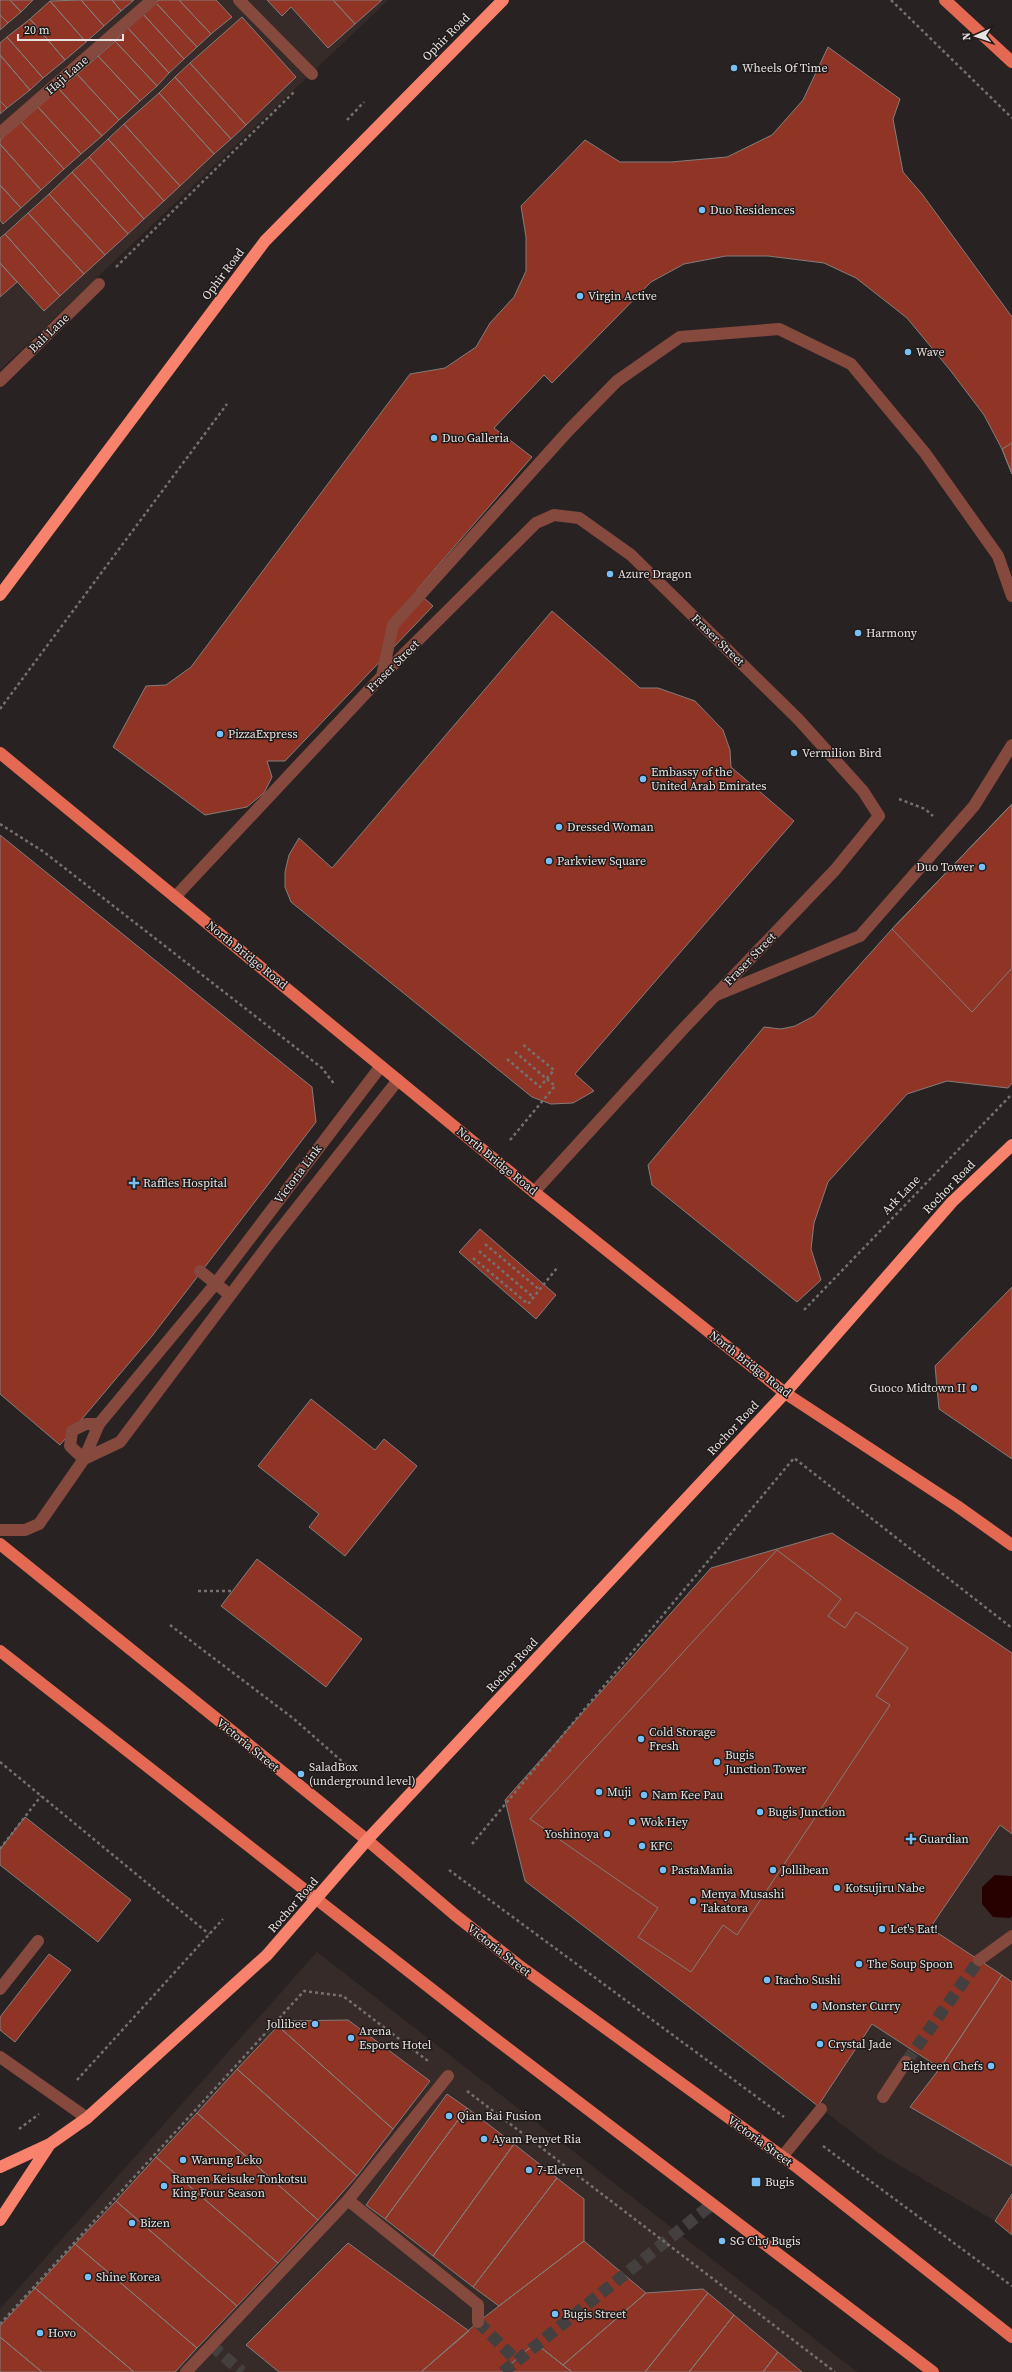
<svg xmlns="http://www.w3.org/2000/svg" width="1012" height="2372" font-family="'Source Serif 4',serif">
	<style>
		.built { fill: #372b29 }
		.water { fill: #270000 }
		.building { fill: #903526; stroke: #837d7b }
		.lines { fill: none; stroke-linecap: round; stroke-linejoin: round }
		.minor-tunnel { stroke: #44403f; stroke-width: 12; stroke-dasharray: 12 6; stroke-linecap: butt }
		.path { stroke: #757170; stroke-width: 2.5; stroke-dasharray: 3 3; stroke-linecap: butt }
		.minor { stroke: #85493e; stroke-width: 12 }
		.major { stroke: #e46952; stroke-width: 12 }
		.highway { stroke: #f9826c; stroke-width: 12 }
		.minor-bridge { stroke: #85493e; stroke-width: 12 }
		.poi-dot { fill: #76c0f7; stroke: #1f1a19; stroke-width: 1.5 }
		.labels { text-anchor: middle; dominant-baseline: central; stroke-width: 3; stroke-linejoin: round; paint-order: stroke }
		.street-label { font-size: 12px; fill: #e6e3e2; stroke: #1f1a19 }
		.poi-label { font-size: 12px; fill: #e6e3e2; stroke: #1f1a19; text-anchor: start }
	</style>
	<rect width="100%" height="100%" fill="#282322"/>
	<path class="built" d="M0,0h388l-388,370z
		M1000,1825l12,9v401l-17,-14 -115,-67 -62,-48 54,-82 68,44 61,-93 -71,-47z
		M317,1952l540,420h-857v-63z"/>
	<path class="water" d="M995,1875l17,1v40l-2,2 -17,-1 -11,-13v-17z"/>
	<path class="building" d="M0,0h10l11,12 -13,11 -8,-8z
		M10,0h23l-12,12z
		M81,0h31l9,11 -17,15z
		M81,0l23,26 -18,16 -36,-41z
		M112,0h22l-13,11z
		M159,0h20l32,34 -14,13 -41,-44z
		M179,0h37l16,17 -21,17z
		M267,0h66l22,24 -27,24 -37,-41 -9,9z
		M333,0h49l-27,24z
		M50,1l36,41 -21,18 -35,-41z
		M156,3l41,44 -13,12 -41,-45z
		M143,14l41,45 -15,14 -41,-45z
		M0,15l8,8 -8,7z
		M242,17l54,60 -50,48 -56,-62z
		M30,19l35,41 -22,18 -36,-41z
		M128,28l41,45 -12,13 -42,-45z
		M7,37l36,41 -13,12 -30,-35v-12z
		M115,41l42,45 -17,15 -42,-45z
		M828,47l72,52 -7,20 10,53 19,22 90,123v157l-10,-25 -18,-34 -34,-45 -43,-52 -51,-40 -32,-15 -56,-7h-42l-42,8 -33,18 -99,101 -8,-8 -50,53 38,29 -116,134 17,15 -148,155h-18l5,16 -8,16 -17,14 -42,8 -92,-68 33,-61 20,-1 25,-18 219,-293 35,-6 31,-21 14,-24 24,-26 12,-26v-34l-5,-31 64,-66 35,22h51l56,-5 45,-22 31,-35z
		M0,55l30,35 -23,18 -7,-7z
		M98,56l42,45 -21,19 -42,-46z
		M190,63l56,62 -15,14 -56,-62z
		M77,74l42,46 -17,16 -43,-47z
		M175,77l56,62 -17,15 -55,-61z
		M59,89l43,47 -21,18 -43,-47z
		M159,93l55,61 -34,32 -56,-62z
		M0,101l7,7 -7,6z
		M38,107l43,47 -17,15 -43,-47z
		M21,122l43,47 -23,21 -41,-46v-4z
		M124,124l56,62 -16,15 -56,-62z
		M108,139l56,62 -20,18 -55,-62z
		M0,144l41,46 -20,18 -21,-23z
		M89,157l55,62 -16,15 -56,-62z
		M72,172l56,62 -23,21 -56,-61z
		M0,185l21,23 -18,16 -3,-4z
		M49,194l56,61 -21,19 -56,-61z
		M28,213l56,61 -24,22 -55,-62z
		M5,234l55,62 -16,15 -44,-48v-25z
		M0,263l17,19 -17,15z
		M1012,443v31l-10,-25z
		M552,611l88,77h18l37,13 28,29 7,20 1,17 63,54 -219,253 19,17 -21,12 -22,1 -19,-7 -241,-195 -6,-15v-15l4,-17 10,-17 33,30z
		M1012,804v279l-4,5 -61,-7 -40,13 -79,88 -14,41 -3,26 10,31 -24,22 -145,-117 -4,-20 116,-138 17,2 14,-3 19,-10 78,-87z
		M1012,804v164l-40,44 -80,-83z
		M0,835l312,252 4,35 -164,214 -92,109 -60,-51z
		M480,1229l76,66 -20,24 -77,-67z
		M1012,1287v172l-73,-50 -4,-43z
		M311,1399l64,51 9,-11 33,27 -72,90 -36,-29 10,-13 -61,-48z
		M832,1533l180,120v181l-12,-9 -70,103 72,47 -62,93 -68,-44 -54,82 -293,-225 -20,-81 206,-232z
		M777,1550l64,49 -13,17 17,12 11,-16 52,36 -32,48 14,9 -153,230 -14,-10 -32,47 -53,-35 20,-29 -128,-89z
		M257,1559l105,80 -36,48 -105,-81z
		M25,1817l106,83 -33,42 -98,-77v-16z
		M49,1954l22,16 -56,72 -15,-12v-13z
		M1002,1975l10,7v184l-102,-59 30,-39z
		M348,2020l82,61 -37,48 -115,-103 5,-5z
		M278,2026l115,103 -36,47 -120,-107z
		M237,2069l120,107 -39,44 -121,-107z
		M447,2094l20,14 -82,111 -19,-14z
		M467,2108l47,36 -81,112 -48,-37z
		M197,2113l121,107 -40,43 -122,-106z
		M514,2144l43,34 -84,109 -40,-31z
		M156,2157l122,106 -41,43 -121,-105z
		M557,2178l27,21v42l-85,65 -26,-19z
		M1012,2194v41l-17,-14z
		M116,2201l121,105 -40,42 -122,-104z
		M584,2241l62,52 -83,72 -28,-22 -33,29h-81l57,-50z
		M348,2243l121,88 -48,41h-142l-33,-27z
		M75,2244l122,104 -22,24h-41l-99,-84z
		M35,2288l99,84h-92l-42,-35v-11z
		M703,2289l5,4 -63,79h-73l-9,-7 83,-72z
		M708,2293l26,22 -45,57h-44z
		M734,2315l44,37 -15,20h-74z
		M0,2337l42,35h-42z
		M535,2343l28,22 9,7h-70z
		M778,2352l24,20h-39z"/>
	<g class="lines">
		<path class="minor-tunnel" d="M906,2062l73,-102
			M478,2322l39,39
			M211,2345l31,27
			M503,2372l208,-167"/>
		<path class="path" d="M891,0l121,118
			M347,120l17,-18
			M116,267l179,-176
			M0,709l227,-305
			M899,799l26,10 8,7
			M0,824l44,28 278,216 13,17
			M507,1059l33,28 14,-17 -33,-27
			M510,1140l45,-54 -41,-35
			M485,1244l55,46
			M479,1251l54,46
			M473,1258l55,46 29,-36
			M804,1310l208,-216
			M198,1591h35
			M170,1625l124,94 59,52
			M0,1762l209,172
			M472,1844l322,-386 218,170
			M0,1849l41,-53
			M449,1870l335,247
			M77,2080l146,-161
			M467,2091l368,281
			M19,2129l20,-15
			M823,2146l189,140
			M0,2324l304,-333 39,5 85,65"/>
		<path class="minor" d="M239,0l73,74
			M0,133l152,-133
			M0,381l99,-97
			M382,676l11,-51 176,-195 48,-49 63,-44 99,-8 72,35 74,89 73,103 14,40
			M175,897l207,-221 154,-153 18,-8 25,3 52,37 168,165 64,71 16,25 -44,54 -151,158 -150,164
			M200,1271l30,24
			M99,1424h-13l-14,7 -2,15 14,13 36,-17 151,-201 127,-161
			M0,1530h25l14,-6 45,-65 15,-35 117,-141 165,-217
			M979,1960l33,-24
			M0,1989l38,-48
			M0,2057l87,61
			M883,2097l23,-35
			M782,2157l39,-48
			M348,2200l130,105v17
			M186,2372l162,-172 100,-124"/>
		<path class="major" d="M945,0l67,62
			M0,753l534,439 251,201 172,113 55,39
			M0,1544l367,296 88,75 62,49 281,204 214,169
			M0,1651l485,380 448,341"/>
		<path class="highway" d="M0,595l265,-354 238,-241
			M0,2167l50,-23 37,-26 180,-163 100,-115 418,-447 167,-191 60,-57
			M0,2220l50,-76"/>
		<path class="minor-bridge" d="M714,996l146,-60 114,-130 38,-61"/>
	</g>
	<g class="poi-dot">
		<circle cx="734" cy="68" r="4"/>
		<circle cx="702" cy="210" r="4"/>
		<circle cx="580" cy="296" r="4"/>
		<circle cx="908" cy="352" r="4"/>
		<circle cx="434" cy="438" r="4"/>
		<circle cx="610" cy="574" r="4"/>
		<circle cx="858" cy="633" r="4"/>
		<circle cx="220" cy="734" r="4"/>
		<circle cx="794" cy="753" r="4"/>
		<circle cx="643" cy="779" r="4"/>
		<circle cx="559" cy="827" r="4"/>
		<circle cx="549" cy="861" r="4"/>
		<circle cx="982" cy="867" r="4"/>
		<path d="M132 1177h4v4h4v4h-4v4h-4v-4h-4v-4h4z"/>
		<circle cx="974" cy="1388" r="4"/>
		<circle cx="641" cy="1739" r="4"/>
		<circle cx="717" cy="1762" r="4"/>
		<circle cx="301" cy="1774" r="4"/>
		<circle cx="599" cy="1792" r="4"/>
		<circle cx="644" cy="1795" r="4"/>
		<circle cx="760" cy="1812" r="4"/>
		<circle cx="632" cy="1822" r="4"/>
		<circle cx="607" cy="1834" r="4"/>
		<path d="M909 1833h4v4h4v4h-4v4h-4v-4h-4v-4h4z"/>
		<circle cx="642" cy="1846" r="4"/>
		<circle cx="663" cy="1870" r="4"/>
		<circle cx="773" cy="1870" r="4"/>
		<circle cx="837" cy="1888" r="4"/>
		<circle cx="693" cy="1901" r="4"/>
		<circle cx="882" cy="1929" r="4"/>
		<circle cx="859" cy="1964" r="4"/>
		<circle cx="767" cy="1980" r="4"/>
		<circle cx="814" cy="2006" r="4"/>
		<circle cx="315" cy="2024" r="4"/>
		<circle cx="351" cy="2038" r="4"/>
		<circle cx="820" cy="2044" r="4"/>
		<circle cx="991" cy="2066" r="4"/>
		<circle cx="449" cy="2116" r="4"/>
		<circle cx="484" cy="2139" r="4"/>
		<circle cx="183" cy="2160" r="4"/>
		<circle cx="529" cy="2170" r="4"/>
		<rect x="751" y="2177" width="10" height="10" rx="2"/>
		<circle cx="164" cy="2186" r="4"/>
		<circle cx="132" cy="2223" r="4"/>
		<circle cx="722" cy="2241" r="4"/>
		<circle cx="88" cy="2277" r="4"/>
		<circle cx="555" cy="2314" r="4"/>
		<circle cx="40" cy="2333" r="4"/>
	</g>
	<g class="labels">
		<g class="street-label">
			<text transform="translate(446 37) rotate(-45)">Ophir Road</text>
			<text transform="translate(67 75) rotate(-41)">Haji Lane</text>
			<text transform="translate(223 274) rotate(-53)">Ophir Road</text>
			<text transform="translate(49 333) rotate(-44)">Bali Lane</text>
			<text transform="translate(718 640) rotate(44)">Fraser Street</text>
			<text transform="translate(393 666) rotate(-45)">Fraser Street</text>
			<text transform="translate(247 955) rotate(39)">North Bridge Road</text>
			<text transform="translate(750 959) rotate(-46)">Fraser Street</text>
			<text transform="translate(497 1161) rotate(39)">North Bridge Road</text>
			<text transform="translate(298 1174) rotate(-53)">Victoria Link</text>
			<text transform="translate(949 1187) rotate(-46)">Rochor Road</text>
			<text transform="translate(901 1195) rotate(-46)">Ark Lane</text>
			<text transform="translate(750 1364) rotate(38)">North Bridge Road</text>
			<text transform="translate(733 1428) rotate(-47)">Rochor Road</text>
			<text transform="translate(512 1665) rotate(-47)">Rochor Road</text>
			<text transform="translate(248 1745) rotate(39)">Victoria Street</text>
			<text transform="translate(293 1905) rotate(-49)">Rochor Road</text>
			<text transform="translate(499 1950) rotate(38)">Victoria Street</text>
			<text transform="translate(760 2141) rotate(36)">Victoria Street</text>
		</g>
		<g class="poi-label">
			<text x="742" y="68">Wheels Of Time</text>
			<text x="710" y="210">Duo Residences</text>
			<text x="588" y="296">Virgin Active</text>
			<text x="916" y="352">Wave</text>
			<text x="442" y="438">Duo Galleria</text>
			<text x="618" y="574">Azure Dragon</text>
			<text x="866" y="633">Harmony</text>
			<text x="228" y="734">PizzaExpress</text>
			<text x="802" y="753">Vermilion Bird</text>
			<text x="651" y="772">Embassy of the<tspan x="651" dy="14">United Arab Emirates</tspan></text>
			<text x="567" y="827">Dressed Woman</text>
			<text x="557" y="861">Parkview Square</text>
			<text x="974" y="867" text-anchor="end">Duo Tower</text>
			<text x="143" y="1183">Raffles Hospital</text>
			<text x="966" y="1388" text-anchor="end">Guoco Midtown II</text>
			<text x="649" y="1732">Cold Storage<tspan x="649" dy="14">Fresh</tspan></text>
			<text x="725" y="1755">Bugis<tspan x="725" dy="14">Junction Tower</tspan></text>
			<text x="309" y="1767">SaladBox<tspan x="309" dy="14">(underground level)</tspan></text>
			<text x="607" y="1792">Muji</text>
			<text x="652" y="1795">Nam Kee Pau</text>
			<text x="768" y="1812">Bugis Junction</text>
			<text x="640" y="1822">Wok Hey</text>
			<text x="599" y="1834" text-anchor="end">Yoshinoya</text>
			<text x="919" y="1839">Guardian</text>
			<text x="650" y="1846">KFC</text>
			<text x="671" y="1870">PastaMania</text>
			<text x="781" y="1870">Jollibean</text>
			<text x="845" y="1888">Kotsujiru Nabe</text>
			<text x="701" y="1894">Menya Musashi<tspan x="701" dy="14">Takatora</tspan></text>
			<text x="890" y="1929">Let's Eat!</text>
			<text x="867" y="1964">The Soup Spoon</text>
			<text x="775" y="1980">Itacho Sushi</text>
			<text x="822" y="2006">Monster Curry</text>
			<text x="307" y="2024" text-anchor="end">Jollibee</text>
			<text x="359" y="2031">Arena<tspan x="359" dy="14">Esports Hotel</tspan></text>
			<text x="828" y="2044">Crystal Jade</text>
			<text x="983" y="2066" text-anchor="end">Eighteen Chefs</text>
			<text x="457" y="2116">Qian Bai Fusion</text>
			<text x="492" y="2139">Ayam Penyet Ria</text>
			<text x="191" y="2160">Warung Leko</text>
			<text x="537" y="2170">7-Eleven</text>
			<text x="172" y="2179">Ramen Keisuke Tonkotsu<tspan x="172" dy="14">King Four Season</tspan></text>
			<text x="765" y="2182">Bugis</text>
			<text x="140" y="2223">Bizen</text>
			<text x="730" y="2241">SG Chợ Bugis</text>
			<text x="96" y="2277">Shine Korea</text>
			<text x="563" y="2314">Bugis Street</text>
			<text x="48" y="2333">Hovo</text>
		</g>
	</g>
	<g transform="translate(976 36) rotate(267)" stroke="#1f1a19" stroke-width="3" paint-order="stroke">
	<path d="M0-3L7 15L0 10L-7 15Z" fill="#e6e3e2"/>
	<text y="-6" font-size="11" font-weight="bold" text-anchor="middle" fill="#e6e3e2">N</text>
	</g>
	<path d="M18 34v6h105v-6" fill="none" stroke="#e6e3e2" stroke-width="2"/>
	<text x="24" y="34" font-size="12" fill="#e6e3e2" stroke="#1f1a19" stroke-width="3" paint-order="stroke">20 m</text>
</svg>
